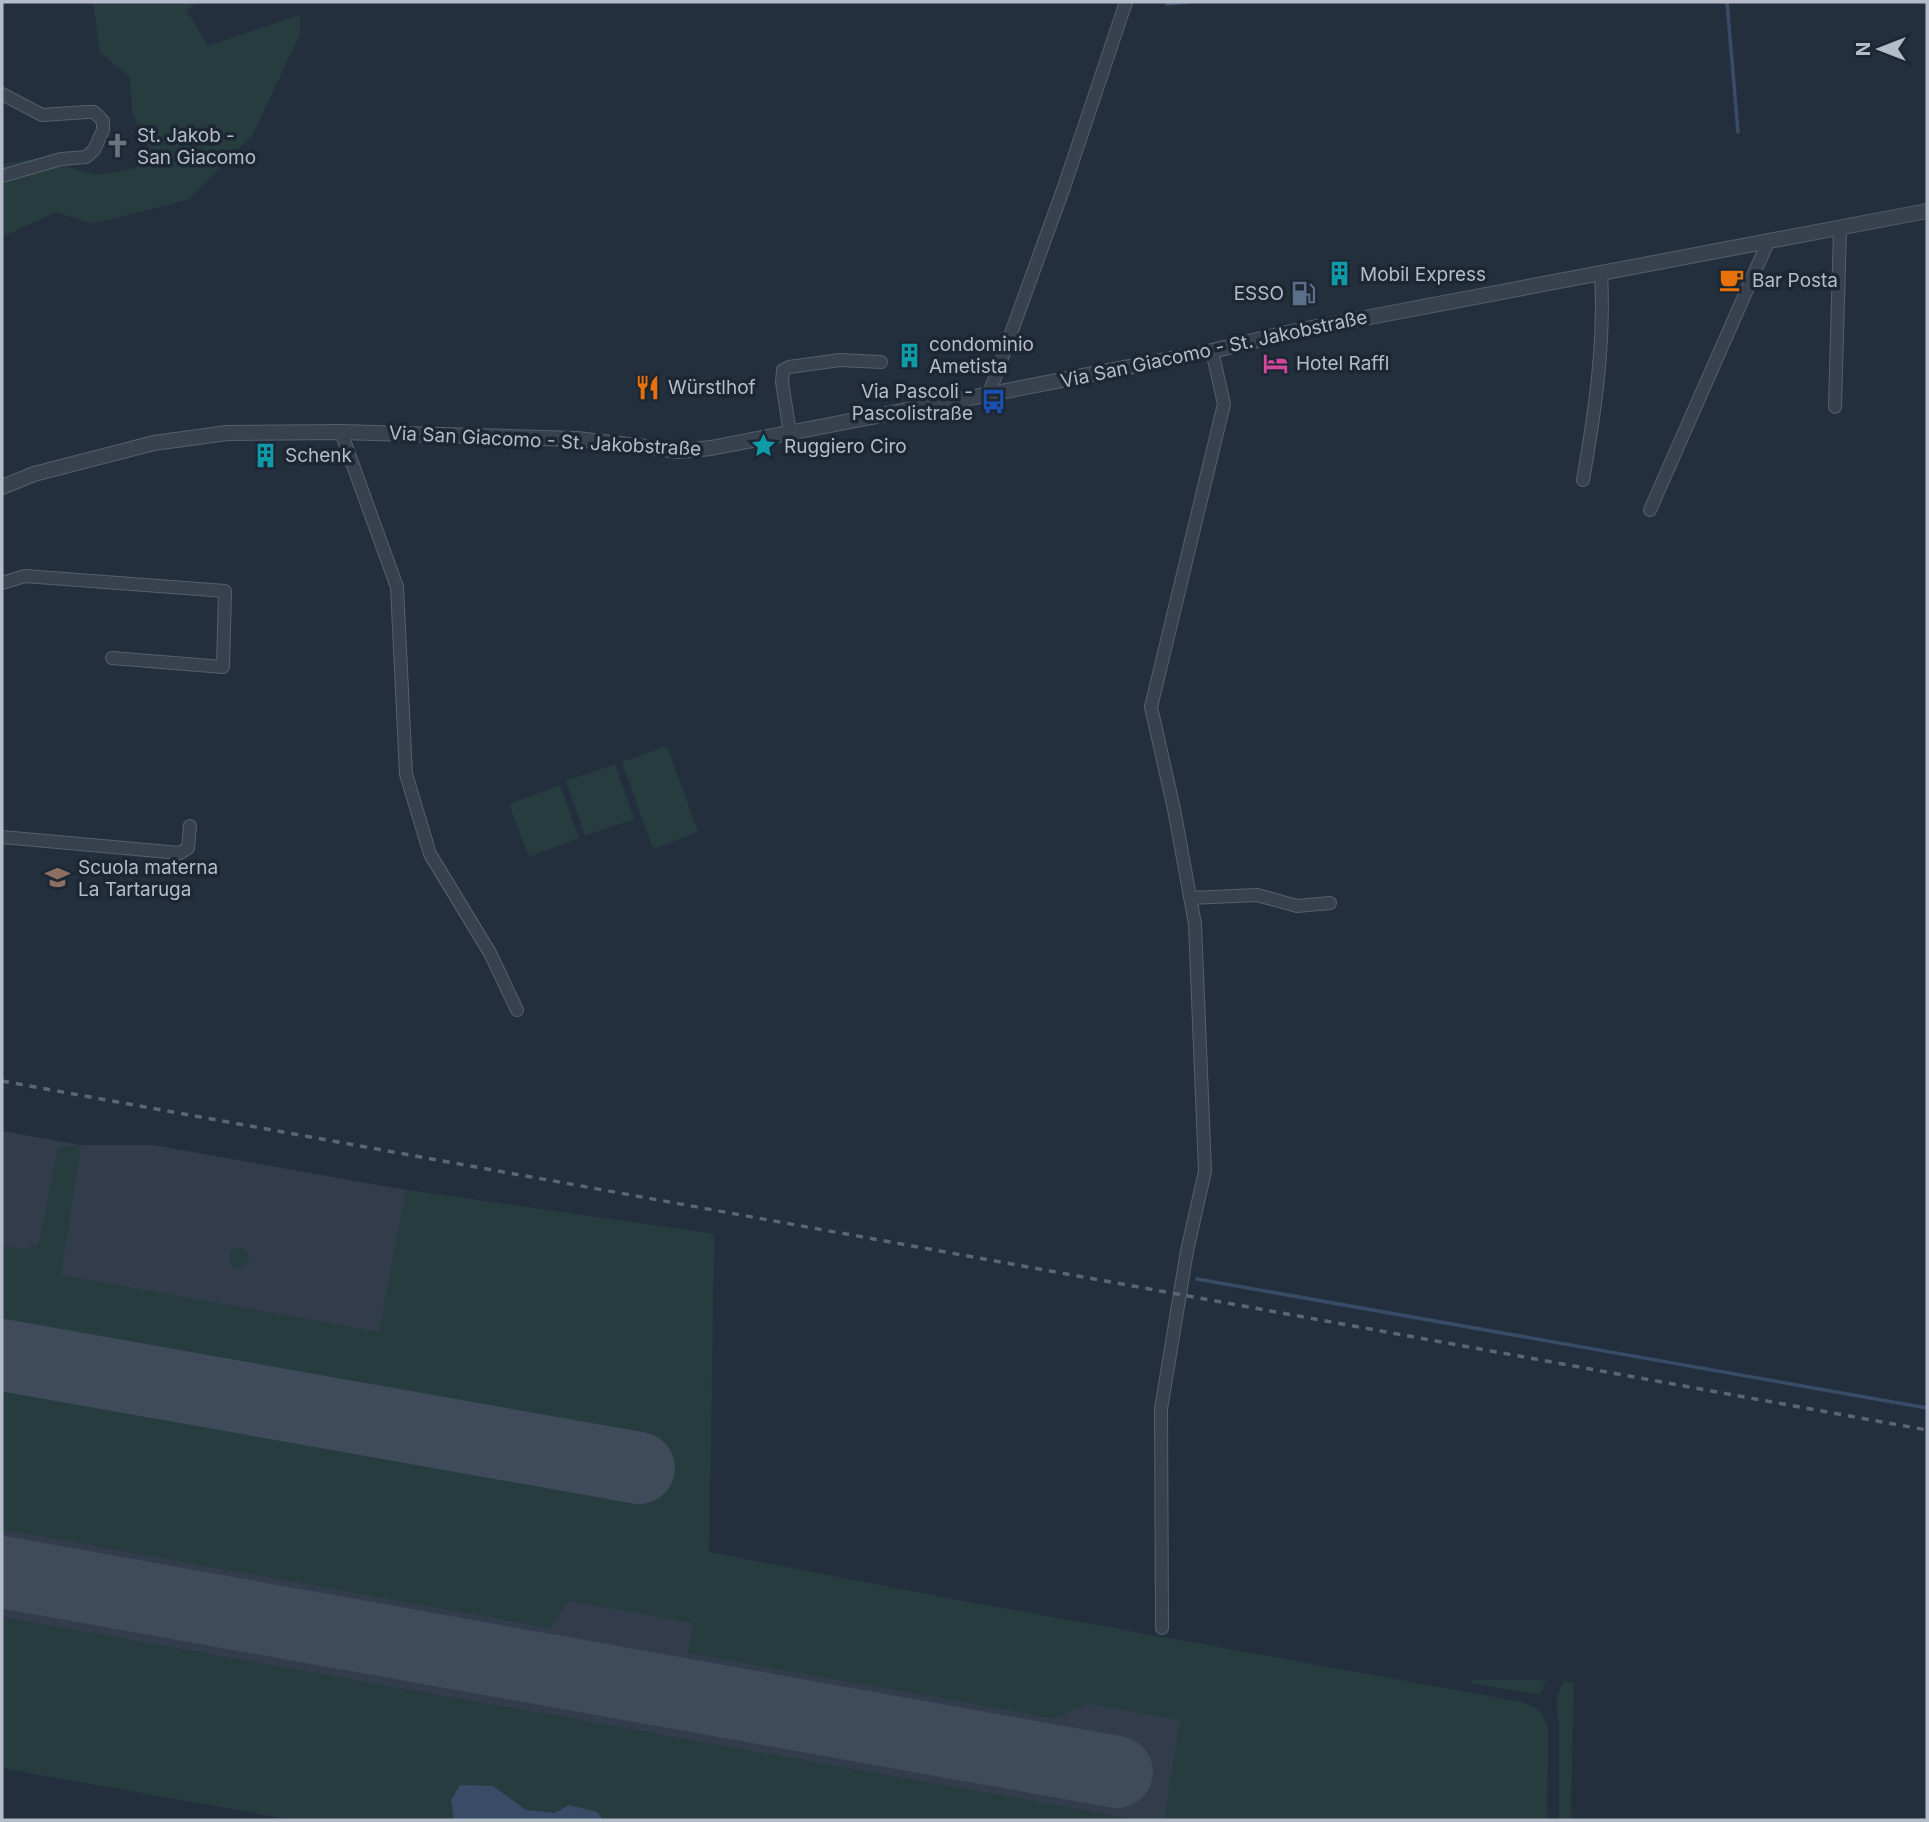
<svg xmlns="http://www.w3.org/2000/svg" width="1929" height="1822" font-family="Inter,sans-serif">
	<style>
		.airport { fill: #323c4b }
		.green { fill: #263c3f }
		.water { fill: #394c67 }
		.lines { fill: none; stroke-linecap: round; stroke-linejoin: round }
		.stream { stroke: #394c67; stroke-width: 3.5 }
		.runway { stroke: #3f4a5a; stroke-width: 72 }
		.minor-casing { stroke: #565f6c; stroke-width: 14 }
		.tertiary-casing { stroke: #565f6c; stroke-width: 16 }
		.minor { stroke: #38414e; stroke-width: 12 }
		.tertiary { stroke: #38414e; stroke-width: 14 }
		.rail { stroke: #5a6575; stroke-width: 3.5; stroke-dasharray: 7 7; stroke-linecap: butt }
		.labels { text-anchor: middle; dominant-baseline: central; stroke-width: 7; stroke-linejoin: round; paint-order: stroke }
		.poi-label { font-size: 19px; fill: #b4bcc9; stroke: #1d2633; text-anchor: start }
		.street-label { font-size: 19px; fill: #b4bcc9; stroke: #1d2633 }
	</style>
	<rect width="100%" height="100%" fill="#242f3e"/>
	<path class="airport" d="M2,1131l79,14h72l253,45 308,44 -5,318 232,45 580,105 18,8 9,16 -1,94h-1253l-292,-52z"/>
	<path class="green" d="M93,2h104l-10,9 21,35 92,-31v19l-47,100 -63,65 -97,25 -37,-12 -54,25v-73l29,-5 17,2 48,14 40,-7 13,-19 -17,-37 -2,-35 -30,-25z
		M667,746l31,86 -45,17 -31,-87z
		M615,764l19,55 -49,17 -19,-55z
		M560,785l19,53 -50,19 -20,-53z
		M81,1145l-20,130 318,57 27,-142 308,44 -5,318 232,45 580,105 18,8 9,16 -1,94h-383l16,-100 -91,-16 -36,14 -365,-65 5,-30 -124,-22 -20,27 -547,-99v-283l22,3 15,-5 19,-96z
		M229 1258a10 10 0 1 1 20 0a10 10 0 1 1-20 0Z
		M2,1617l1137,203h-845l-292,-52z
		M1470,1680h76l-6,15 -68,-12z
		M1564,1681l10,1 -3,138h-12v-100c-5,-16 -3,-24 5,-39z"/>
	<path class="water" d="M460,1785l33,1 33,24 29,3 14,-8 28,7 6,8h-149l-3,-20z"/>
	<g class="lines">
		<path class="stream" d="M1727,2l11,130
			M1167,4l21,-2
			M1197,1279l730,129"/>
		<path class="runway" d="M2,1355l637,113
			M2,1572l1115,200"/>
		<defs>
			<path id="minor" d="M2,94l40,21 45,-3h7l9,9v9l-9,20 -8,7 -25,2 -59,17
				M989,394l75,-207 62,-185
				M1835,407l5,-178
				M341,432l56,155 9,187 24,80 60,99 27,57
				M790,433l-8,-51 1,-12 6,-3 51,-7 41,2
				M1583,480c12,-68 22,-137 18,-207
				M1650,510l118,-268
				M2,583l23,-7 200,15 -2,76 -111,-9
				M2,837l178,16 8,-5 2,-22
				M1190,898l67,-3 40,11 33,-3
				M1162,1628l-1,-219 26,-158 18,-80 -10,-247 -21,-115 -23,-102 73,-303 -12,-53"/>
			<path id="tertiary" d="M2,487l32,-13 120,-31 73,-10 114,-1 236,7 103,12 31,-3 501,-97 74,-18 641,-122"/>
		</defs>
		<use href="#minor" class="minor-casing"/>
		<use href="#tertiary" class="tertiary-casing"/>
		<use href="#minor" class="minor"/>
		<use href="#tertiary" class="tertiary"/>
		<path class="rail" d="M2,1081l1925,349"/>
	</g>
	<defs>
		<symbol id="church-bare" viewBox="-9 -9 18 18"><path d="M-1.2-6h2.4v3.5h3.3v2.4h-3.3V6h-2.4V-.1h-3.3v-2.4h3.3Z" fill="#6b7280" stroke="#1d2633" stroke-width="2.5" paint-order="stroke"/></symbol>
		<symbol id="building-bare" viewBox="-9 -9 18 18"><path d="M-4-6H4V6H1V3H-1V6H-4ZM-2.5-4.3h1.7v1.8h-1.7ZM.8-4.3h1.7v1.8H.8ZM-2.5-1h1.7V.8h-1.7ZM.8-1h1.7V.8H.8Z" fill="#0f9aa8" stroke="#1d2633" stroke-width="2.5" paint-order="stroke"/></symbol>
		<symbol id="cafe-bare" viewBox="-9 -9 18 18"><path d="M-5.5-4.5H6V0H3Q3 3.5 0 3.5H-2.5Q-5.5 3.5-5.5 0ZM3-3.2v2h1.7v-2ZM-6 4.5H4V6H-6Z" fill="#e8710a" stroke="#1d2633" stroke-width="2.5" paint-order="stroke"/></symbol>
		<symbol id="fuel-bare" viewBox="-9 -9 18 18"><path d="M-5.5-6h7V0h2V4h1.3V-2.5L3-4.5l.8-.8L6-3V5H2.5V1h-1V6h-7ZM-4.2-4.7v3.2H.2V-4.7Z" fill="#5c6f8a" stroke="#1d2633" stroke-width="2.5" paint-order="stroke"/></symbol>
		<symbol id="hotel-bare" viewBox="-9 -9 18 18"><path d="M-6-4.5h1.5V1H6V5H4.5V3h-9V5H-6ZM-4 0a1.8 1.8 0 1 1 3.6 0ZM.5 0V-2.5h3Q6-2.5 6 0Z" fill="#d1479c" stroke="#1d2633" stroke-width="2.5" paint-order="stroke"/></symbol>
		<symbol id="restaurant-bare" viewBox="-9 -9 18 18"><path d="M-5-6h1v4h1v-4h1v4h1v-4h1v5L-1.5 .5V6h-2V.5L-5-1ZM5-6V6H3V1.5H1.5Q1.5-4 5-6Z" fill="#e8710a" stroke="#1d2633" stroke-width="2.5" paint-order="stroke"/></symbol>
		<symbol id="bus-bare" viewBox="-9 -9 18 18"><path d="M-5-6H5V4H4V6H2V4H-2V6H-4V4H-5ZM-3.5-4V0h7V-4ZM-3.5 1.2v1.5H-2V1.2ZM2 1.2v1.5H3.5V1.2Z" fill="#1a4fb4" stroke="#1d2633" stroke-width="2.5" paint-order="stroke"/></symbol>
		<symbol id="sight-bare" viewBox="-9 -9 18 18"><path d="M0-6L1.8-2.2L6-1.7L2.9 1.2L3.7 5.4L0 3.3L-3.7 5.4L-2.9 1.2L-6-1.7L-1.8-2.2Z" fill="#0f9aa8" stroke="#1d2633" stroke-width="2.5" paint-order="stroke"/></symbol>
		<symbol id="school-bare" viewBox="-9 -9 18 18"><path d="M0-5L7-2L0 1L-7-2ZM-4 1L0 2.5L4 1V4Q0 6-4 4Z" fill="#8d6e63" stroke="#1d2633" stroke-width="2.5" paint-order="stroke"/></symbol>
	</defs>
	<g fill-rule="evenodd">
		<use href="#church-bare" x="100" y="128" width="35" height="35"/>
		<use href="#building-bare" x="1322" y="256" width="35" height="35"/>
		<use href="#cafe-bare" x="1714" y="262" width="35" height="35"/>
		<use href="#fuel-bare" x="1286" y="276" width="35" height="35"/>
		<use href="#building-bare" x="892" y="338" width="35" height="35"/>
		<use href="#hotel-bare" x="1258" y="346" width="35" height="35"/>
		<use href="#restaurant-bare" x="630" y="370" width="35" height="35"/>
		<use href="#bus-bare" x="976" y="384" width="35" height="35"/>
		<use href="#sight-bare" x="746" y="428" width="35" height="35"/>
		<use href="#building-bare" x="248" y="438" width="35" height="35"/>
		<use href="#school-bare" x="40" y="860" width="35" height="35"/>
	</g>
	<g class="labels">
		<g class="poi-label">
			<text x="137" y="135">St. Jakob -<tspan x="137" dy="22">San Giacomo</tspan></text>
			<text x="1360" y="274">Mobil Express</text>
			<text x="1752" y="280">Bar Posta</text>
			<text x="1284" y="293" text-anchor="end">ESSO</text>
			<text x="929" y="344">condominio<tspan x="929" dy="22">Ametista</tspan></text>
			<text x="1296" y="363">Hotel Raffl</text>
			<text x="668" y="387">Würstlhof</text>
			<text x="973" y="391" text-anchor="end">Via Pascoli -<tspan x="973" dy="22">Pascolistraße</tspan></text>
			<text x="784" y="446">Ruggiero Ciro</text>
			<text x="285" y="455">Schenk</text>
			<text x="78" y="867">Scuola materna<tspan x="78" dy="22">La Tartaruga</tspan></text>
		</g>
		<g class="street-label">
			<text transform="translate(1214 349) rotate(-12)">Via San Giacomo - St. Jakobstraße</text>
			<text transform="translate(545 441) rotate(3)">Via San Giacomo - St. Jakobstraße</text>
		</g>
	</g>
	<rect width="1929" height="1822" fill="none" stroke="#b4bcc9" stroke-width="7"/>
	<g transform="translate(1880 49) rotate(270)" stroke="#1d2633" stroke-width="5" paint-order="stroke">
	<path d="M0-5L12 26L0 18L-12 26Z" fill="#b4bcc9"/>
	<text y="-10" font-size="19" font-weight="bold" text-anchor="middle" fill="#b4bcc9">N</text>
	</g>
</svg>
